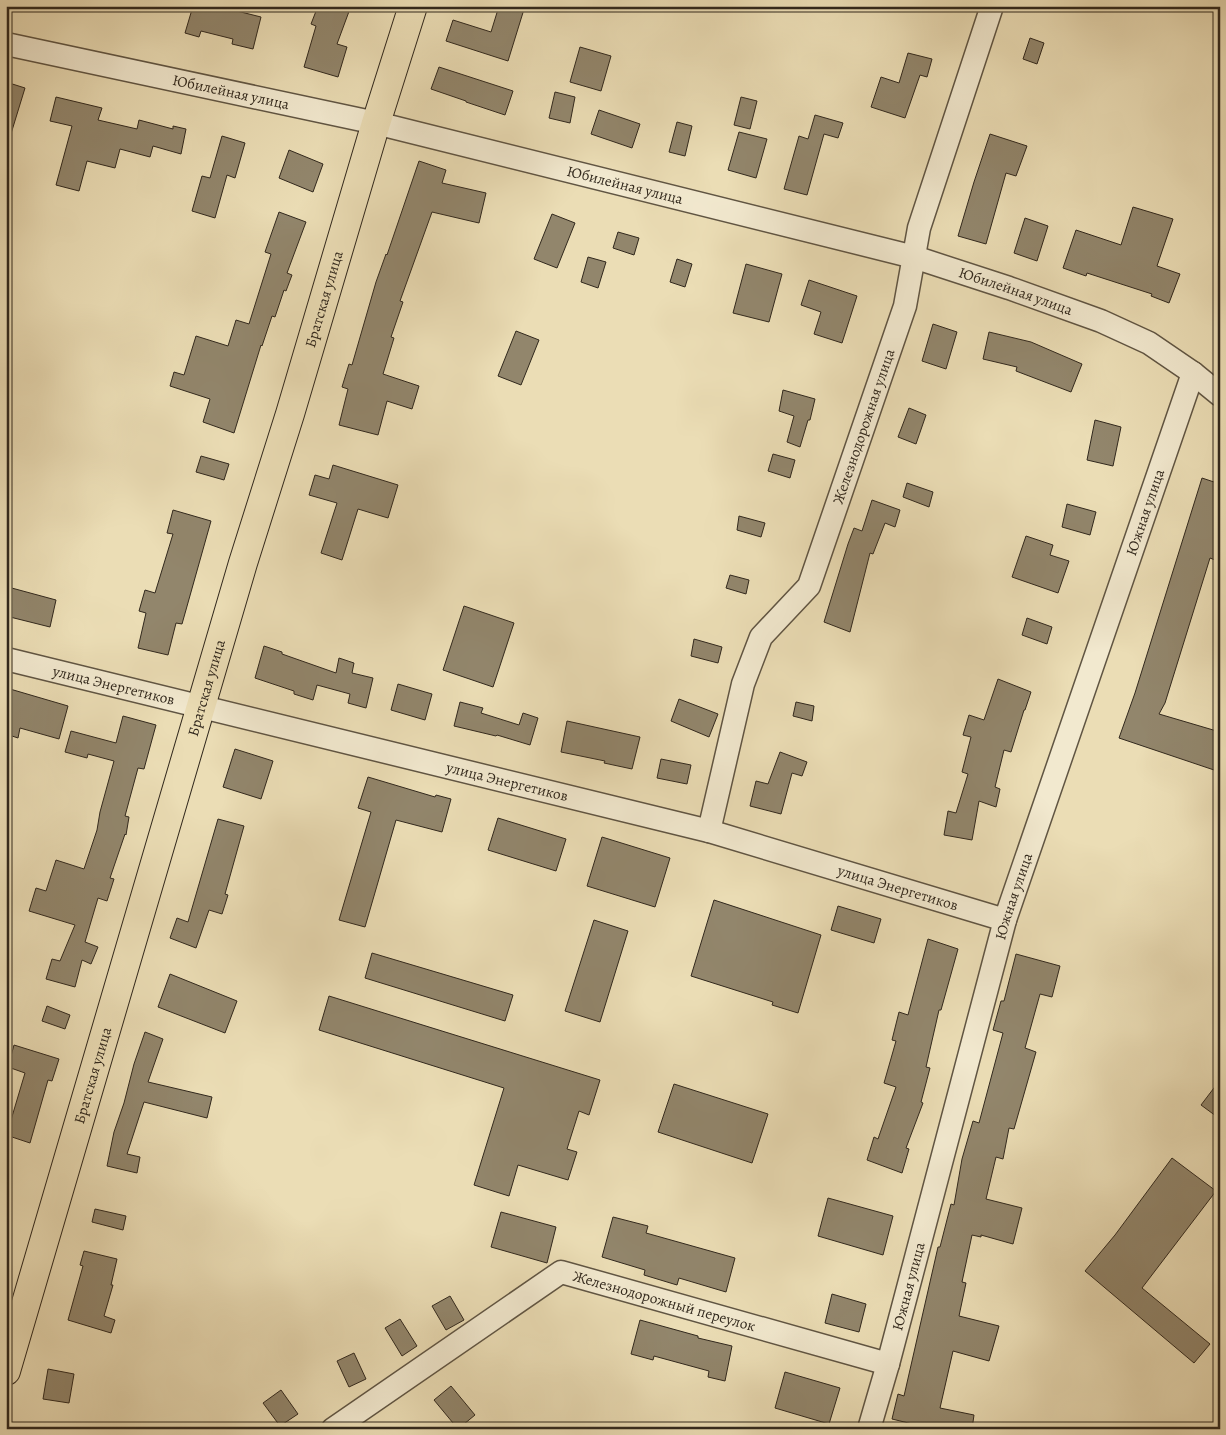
<svg xmlns="http://www.w3.org/2000/svg" width="1226" height="1435" font-family="Alegreya,serif">
	<style>
		.building { fill: #92866c; stroke: #31281d }
		.lines { fill: none; stroke-linecap: round; stroke-linejoin: round }
		.minor-casing { stroke: #605543; stroke-width: 25 }
		.major-casing { stroke: #31281d; stroke-width: 30 }
		.minor { stroke: #f2e9cf; stroke-width: 22 }
		.major { stroke: #ebddb5; stroke-width: 28 }
		.labels { text-anchor: middle; dominant-baseline: central; stroke-width: 5; stroke-linejoin: round; paint-order: stroke }
		.street-label { font-size: 15px; fill: #31281d; stroke: #f2e9cf }
	</style>
	<rect width="100%" height="100%" fill="#ebddb5"/>
	<filter id="stains"><feTurbulence type="fractalNoise" baseFrequency=".004" numOctaves="4"/><feColorMatrix values="0 0 0 0 .2 0 0 0 0 .09 0 0 0 0 .02 0 0 0 .5 -.17"/></filter>
	<radialGradient id="worn" r=".72"><stop offset=".6" stop-color="#630" stop-opacity="0"/><stop offset="1" stop-color="#630" stop-opacity=".3"/></radialGradient>
	<path class="building" d="M193,6h45l-1,5 24,6 -8,32 -21,-5 1,-5 -32,-8 -2,6 -14,-4z
		M318,6h33l-14,38 10,3 -9,30 -34,-10 12,-41 -5,-2z
		M499,6h26l-17,55 -62,-20 7,-21 38,12z
		M1030,38l14,5 -7,21 -14,-5z
		M580,47l31,9 -10,35 -31,-9z
		M908,53l24,6 -5,18 -7,-2 -15,43 -34,-11 10,-30 18,6z
		M439,67l74,24 -8,24 -39,-13v-1l-35,-12z
		M6,82l19,6 -15,49h-4z
		M555,92l20,5 -5,26 -21,-5z
		M56,97l46,11 -4,12 39,9 2,-9 34,9v-3l13,3 -5,25 -28,-8 -3,11 -30,-8 -5,19 -28,-7 -8,30 -23,-6 16,-59 -22,-5z
		M741,97l16,4 -7,28 -16,-4z
		M599,110l41,14 -8,24 -41,-14z
		M815,115l28,8 -5,15 -14,-4 -17,61 -23,-6 15,-53 9,3z
		M677,122l15,4 -7,30 -16,-4z
		M739,132l28,7 -11,39 -28,-8z
		M990,134l37,12 -11,30 -10,-3 -20,71 -28,-8 16,-54z
		M222,136l23,7 -10,35 -8,-3 -12,43 -23,-7 10,-35 8,2z
		M289,150l34,14 -10,28 -34,-14z
		M419,161l27,9 -4,13 44,10 -7,30 -47,-11 -32,89 3,1 -12,35 3,1 -11,36 36,12 -7,23 -25,-8 -9,34 -39,-10 9,-36 -6,-2 7,-23 3,1 24,-83 10,-28 1,1z
		M1133,207l40,12 -16,47 23,8 -11,29 -18,-7 1,-2 -65,-21 -1,3 -23,-8 13,-38 45,15z
		M279,212l27,10 -19,51 5,2 -6,16 -2,-1 -9,27 -3,-1 -10,30 -1,-1 -27,88 -31,-11 7,-23 -40,-13 4,-14 10,3 12,-39 32,10 8,-26 13,4 22,-70 -6,-2z
		M552,214l23,9 -18,45 -23,-9z
		M1025,218l23,8 -11,35 -23,-8z
		M618,232l21,6 -5,17 -21,-7z
		M588,257l18,5 -8,26 -17,-6z
		M677,259l15,5 -7,23 -15,-5z
		M746,264l36,10 -13,48 -36,-9z
		M809,280l48,16 -15,47 -28,-9 7,-22 -20,-7z
		M933,324l24,8 -11,37 -24,-8z
		M516,331l23,9 -18,45 -23,-9z
		M989,332l42,10 51,22 -11,28 -55,-21 1,-4 -34,-8z
		M783,390l32,9 -5,21h-2l-8,27 -13,-5 7,-26 -15,-5z
		M909,408l17,7 -10,29 -18,-7z
		M1095,420l26,7 -8,39 -26,-6z
		M773,454l22,6 -5,18 -22,-7z
		M201,456l28,8 -5,16 -28,-8z
		M333,465l65,20 -10,33 -30,-9 -16,51 -21,-7 16,-50 -28,-8 6,-20 14,4z
		M1202,478l18,6v61l-5,15 -5,-2 -45,145 -6,11 61,18v40l-101,-34 16,-45z
		M907,483l26,9 -4,15 -26,-10z
		M872,500l28,10 -5,17 -10,-4 -12,31 -3,-1 -20,79 -26,-10 24,-78 6,-16 8,3z
		M1067,504l29,8 -6,23 -28,-8z
		M173,510l38,11 -29,103 -6,-1 -8,32 -30,-7 8,-35 -7,-2 6,-21 10,3 18,-59 -6,-1z
		M739,516l26,7 -4,14 -24,-7z
		M1026,536l27,9 -3,10 19,6 -11,32 -46,-16z
		M730,575l19,5 -3,14 -20,-6z
		M8,587l48,13 -6,27 -44,-11v-22z
		M464,606l50,17 -21,64 -50,-17z
		M1027,618l25,9 -5,17 -25,-9z
		M694,639l28,8 -4,16 -27,-7z
		M264,646l18,6v2l54,19 3,-15 15,5 -2,10 21,5 -7,30 -18,-5 2,-9 -33,-9 -4,15 -19,-6v-3l-39,-13z
		M998,679l33,13 -6,18h-1l-13,42 -7,-2 -9,37 5,2 -4,18 -17,-6 -7,39 -28,-5 4,-24 8,2 12,-39 -6,-2 9,-35 -8,-2 6,-20 15,5z
		M398,684l34,10 -7,26 -34,-10z
		M10,689l58,17 -9,33 -39,-11 -2,10 -12,-4v-32z
		M679,699l39,15 -9,23 -38,-16z
		M460,702l23,6 -2,5 38,12 4,-12 15,5 -8,27 -33,-10 -1,1 -42,-10z
		M796,702l18,4 -2,15 -19,-5z
		M123,716l33,9 -12,44 -6,-1 -13,48 4,1 -3,18 -1,-1 -15,44 4,1 -7,22 -9,-3 -13,44 13,5 -7,17 -9,-4 -7,27 -29,-8 6,-20 8,2 15,-36 -46,-14 7,-23 10,3 10,-31 28,9 13,-39 3,-18 14,-51 -26,-7 -1,4 -22,-6 6,-21 45,12z
		M567,721l73,16 -8,32 -28,-6 1,-2 -44,-9z
		M235,749l38,12 -12,38 -38,-12z
		M780,752l27,10 -5,14 -10,-3 -11,41 -31,-8 6,-25 12,3z
		M661,759l30,6 -4,19 -30,-6z
		M368,777l67,20 1,-2 15,4 -9,33 -46,-12 -31,107 -26,-7 32,-108 -13,-4z
		M498,818l68,21 -10,32 -68,-21z
		M218,819l26,7 -19,68 3,1 -6,19 -13,-4 -13,38 -26,-10 7,-20 11,4z
		M602,837l68,21 -15,49 -68,-21z
		M714,900l107,35 -23,78 -26,-8 1,-3 -82,-26z
		M838,906l43,13 -7,24 -43,-13z
		M594,920l34,11 -28,91 -35,-11z
		M928,939l30,10 -17,61h-2l-13,57 4,1 -9,34 2,1 -17,45 3,1 -7,24 -35,-13 7,-23 4,2 18,-52 -12,-4 12,-42 -4,-1 7,-28 9,3z
		M372,953l141,42 -8,26 -140,-43z
		M1016,954l44,12 -8,31 -12,-3 -15,54 11,4 -22,77 -5,-1 -6,31 -7,-2 -10,42 36,9 -9,36 -32,-9v2l-9,-2 -10,47 4,1 -7,33 40,10 -10,35 -36,-10 -13,57 34,7 -2,14h-39l-41,-10 6,-25 6,2 34,-149h2l11,-43 3,1 8,-46 11,-38 6,2 24,-90 -10,-3 8,-29h3z
		M170,974l67,27 -12,32 -67,-26z
		M329,996l271,84 -11,35 -10,-4 -12,38 10,3 -9,28 -50,-15 -9,31 -35,-11 30,-97 -185,-58z
		M47,1006l23,9 -5,14 -23,-8z
		M145,1032l18,7 -15,43 64,15 -5,21 -63,-16 -17,52 13,3 -3,16 -30,-7 7,-34 10,-29 10,-39z
		M14,1045l45,14 -7,22 -4,-1 -18,63 -24,-8v-16l5,1 14,-47 -17,-6z
		M1220,1080v39l-19,-14z
		M674,1084l94,30 -16,49 -94,-31z
		M1172,1158l44,33 -74,97 68,56 -16,19 -109,-92 30,-36z
		M828,1198l65,18 -10,39 -65,-19z
		M95,1209l31,7 -3,14 -31,-8z
		M501,1212l55,15 -9,36 -56,-16z
		M613,1217l35,9 -2,7 89,25 -9,34 -47,-14 -2,7 -33,-10 1,-5 -43,-13z
		M84,1251l33,8 -6,26h2l-9,31 11,4 -4,13 -43,-13 15,-54 -3,-1z
		M832,1294l34,10 -7,28 -34,-9z
		M450,1296l14,24 -18,10 -14,-24z
		M400,1319l17,27 -15,10 -17,-28z
		M640,1320l58,16v2l34,8 -7,35 -17,-4 1,-6 -55,-15 -1,4 -22,-6z
		M354,1353l12,26 -17,8 -12,-26z
		M48,1369l26,5 -5,29 -26,-4z
		M785,1372l55,16 -11,36 -54,-16z
		M451,1386l24,29 -17,14 -24,-29z
		M281,1390l17,24 -18,12 -17,-23z"/>
	<g class="lines">
		<defs>
			<g id="minor">
				<path id="s1" d="M6,44l370,79 538,134 95,31 92,33 48,22 44,30 27,22"/>
				<path id="s2" d="M6,659l703,172 296,89"/>
				<path id="s3" d="M709,831l34,-147 18,-47 48,-51 96,-280 14,-78 73,-222"/>
				<path id="s4" d="M333,1429l228,-157 327,92"/>
				<path id="s5" d="M869,1429l19,-65 117,-444 188,-547"/>
			</g>
			<g id="major">
				<path id="s6" d="M6,1371l237,-808 47,-149 86,-291 37,-117"/>
			</g>
		</defs>
		<use href="#minor" class="minor-casing"/>
		<use href="#major" class="major-casing"/>
		<use href="#minor" class="minor"/>
		<use href="#major" class="major"/>
	</g>
	<g class="labels">
		<g class="street-label">
			<text stroke="none"><textPath href="#s1" startOffset="230">Юбилейная улица</textPath></text>
			<text stroke="none"><textPath href="#s1" startOffset="635">Юбилейная улица</textPath></text>
			<text stroke="none"><textPath href="#s1" startOffset="1040">Юбилейная улица</textPath></text>
			<text stroke="none"><textPath href="#s6" startOffset="1118">Братская улица</textPath></text>
			<text stroke="none"><textPath href="#s3" startOffset="440">Железнодорожная улица</textPath></text>
			<text stroke="none"><textPath href="#s5" startOffset="958">Южная улица</textPath></text>
			<text stroke="none"><textPath href="#s2" startOffset="111">улица Энергетиков</textPath></text>
			<text stroke="none"><textPath href="#s6" startOffset="712">Братская улица</textPath></text>
			<text stroke="none"><textPath href="#s2" startOffset="516">улица Энергетиков</textPath></text>
			<text stroke="none"><textPath href="#s2" startOffset="921">улица Энергетиков</textPath></text>
			<text stroke="none"><textPath href="#s5" startOffset="552">Южная улица</textPath></text>
			<text stroke="none"><textPath href="#s6" startOffset="308">Братская улица</textPath></text>
			<text stroke="none"><textPath href="#s5" startOffset="148">Южная улица</textPath></text>
			<text stroke="none"><textPath href="#s4" startOffset="384">Железнодорожный переулок</textPath></text>
		</g>
	</g>
	<rect width="1226" height="1435" fill="none" stroke="#ebddb5" stroke-width="25"/>
	<rect x="8" y="8" width="1211" height="1420" fill="none" stroke="#31281d" stroke-width="2.5"/>
	<rect x="12" y="12" width="1201" height="1410" fill="none" stroke="#31281d"/>
	<rect width="100%" height="100%" filter="url(#stains)"/>
	<rect width="100%" height="100%" fill="url(#worn)"/>
</svg>
